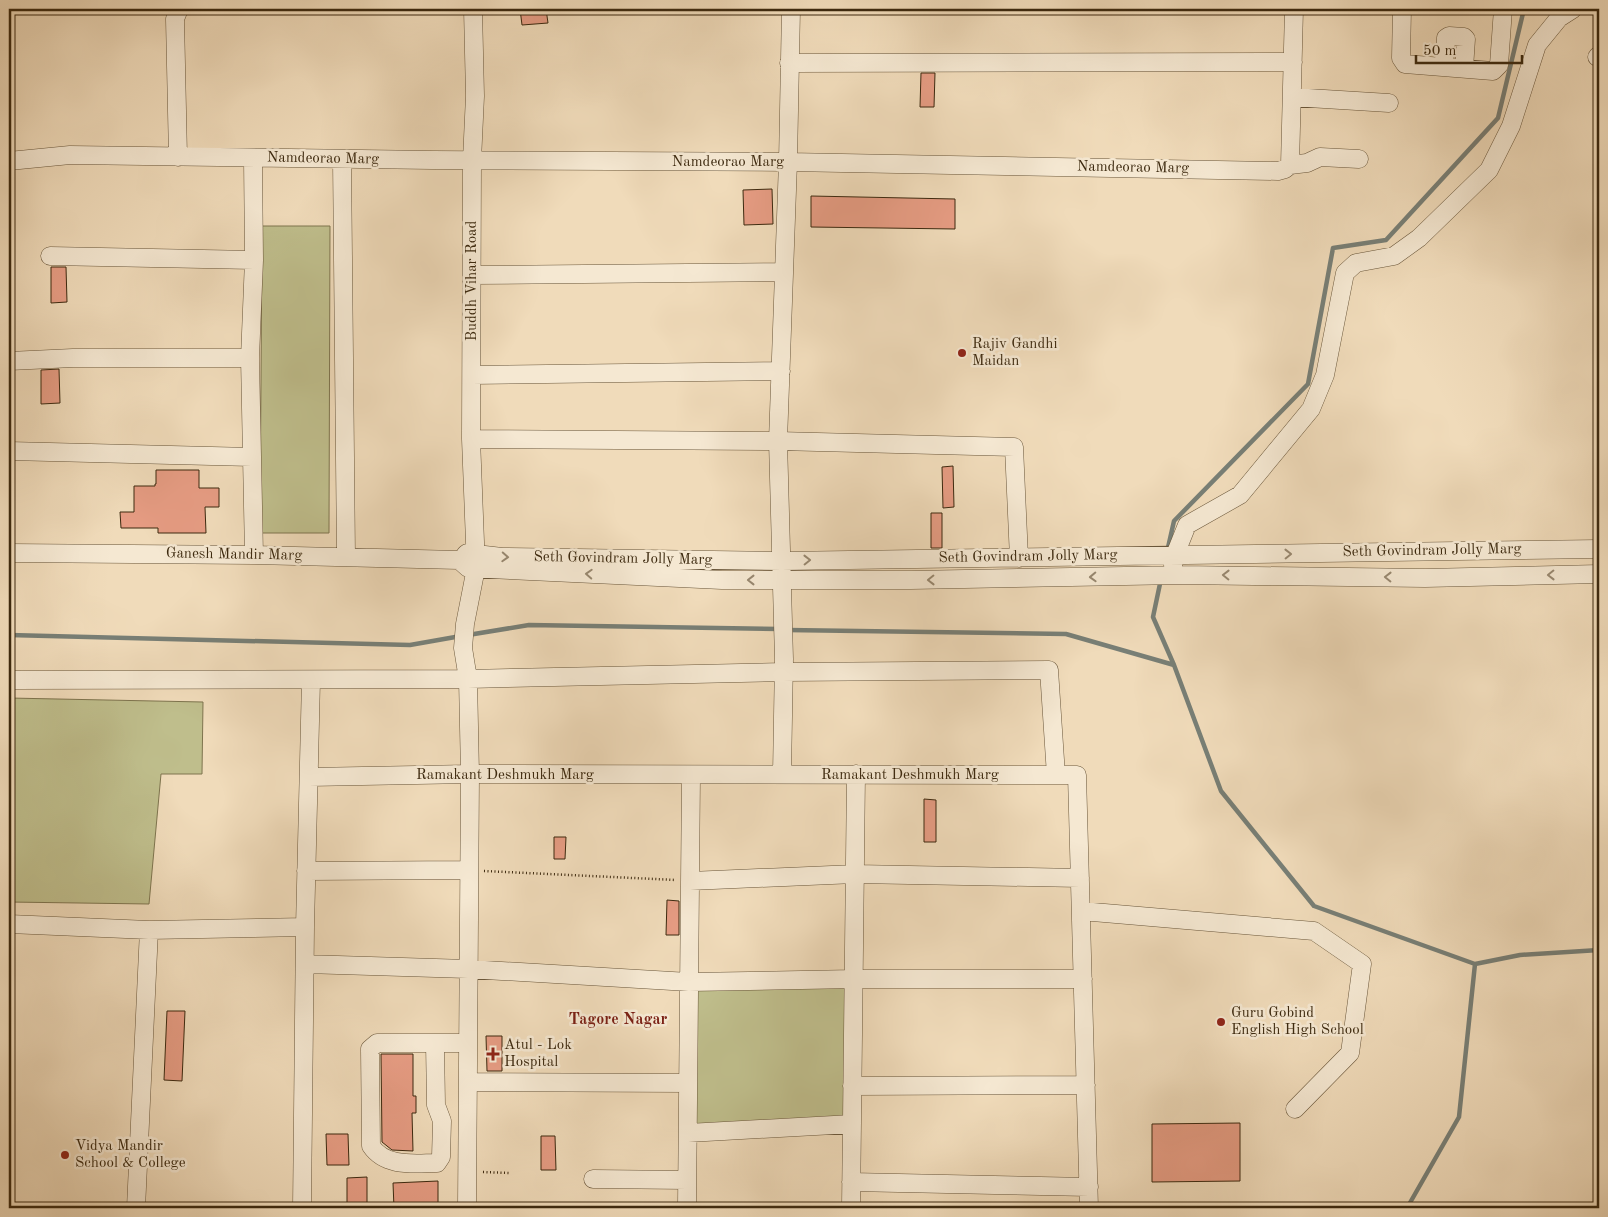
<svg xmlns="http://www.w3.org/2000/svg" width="1608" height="1217" font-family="'Old Standard TT',serif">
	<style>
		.green { fill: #bfbe8c; stroke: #7e744e }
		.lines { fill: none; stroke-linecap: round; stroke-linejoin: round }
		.stream { stroke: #787f76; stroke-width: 4.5 }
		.building { fill: #e69c83; stroke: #3c290f }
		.minor-casing { stroke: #69563a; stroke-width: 19 }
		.path { stroke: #3c290f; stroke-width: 2.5; stroke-dasharray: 1 2.5; stroke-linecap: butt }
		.minor { stroke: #f5e8d2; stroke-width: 18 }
		.oneway { stroke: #988870 }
		.poi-dot { fill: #8f2418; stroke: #f5e8d2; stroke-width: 2 }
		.labels { text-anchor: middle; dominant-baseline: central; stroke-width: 5; stroke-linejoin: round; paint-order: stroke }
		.street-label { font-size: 15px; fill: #3c290f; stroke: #f5e8d2 }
		.poi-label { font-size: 15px; fill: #3c290f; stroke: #f5e8d2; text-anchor: start }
		.neighbourhood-label { font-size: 16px; font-weight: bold; fill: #7a1f14; stroke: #f5e8d2 }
	</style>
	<rect width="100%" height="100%" fill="#f0dbba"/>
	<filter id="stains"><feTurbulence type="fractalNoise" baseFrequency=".004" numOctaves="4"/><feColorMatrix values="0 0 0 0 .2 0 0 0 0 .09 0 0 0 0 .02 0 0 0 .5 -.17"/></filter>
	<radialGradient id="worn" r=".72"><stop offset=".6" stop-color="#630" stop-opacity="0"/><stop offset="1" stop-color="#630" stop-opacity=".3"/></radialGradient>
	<path class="green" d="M262,226h68l-1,307h-69z
		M9,698l194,4 -1,72h-41l-12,130 -140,-2z
		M854,979l-2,145 -164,9 1,-151z"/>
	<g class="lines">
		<path class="stream" d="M1167,552l7,-31 134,-137 25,-136 53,-8 112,-122 26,-109
			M1161,579l-8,38 21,48 47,126 93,115 161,58
			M787,630l279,4 108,31
			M9,635l401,10 51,-9
			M468,635l61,-10 251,4
			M1407,1208l52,-91 16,-153 45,-9 79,-5"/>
	</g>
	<path class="building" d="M520,9h26l2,14 -26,2z
		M921,73h14l-1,34h-14z
		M772,189l1,35 -29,1 -1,-35z
		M811,196l144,3v30l-144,-2z
		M51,267h15l1,35 -16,1z
		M59,369l1,34 -19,1v-34z
		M953,466l1,41 -11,1 -1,-41z
		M156,470h43v18h20v19h-14l1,26h-48v-5h-37l-1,-16h14v-26h21v-2h1z
		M931,513h11v35h-11z
		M924,799l12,1v42h-12z
		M554,837h12l-1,22h-11z
		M667,900l12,1v34h-13z
		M167,1011h18l-3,70 -18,-1z
		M486,1036h16v35h-15z
		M381,1054h32v42h3v17h-4l1,38 -21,-1 -10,-8z
		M1240,1123v58l-88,1v-58z
		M326,1134h22l1,31h-22z
		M541,1136h14l1,34h-15z
		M367,1177v31h-20v-30z
		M438,1181v27h-44l-1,-25z"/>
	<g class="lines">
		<defs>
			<path id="minor" d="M1402,9l-1,49 4,6 88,7 6,-6 4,-56
				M1597,57l2,-2
				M789,63l504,-1
				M1444,67l2,-29 3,-2 15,1 2,2 -2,29
				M1292,97l97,6
				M178,157l-3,-138 4,-10
				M253,158l1,102 -4,98 4,197
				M342,159l4,398
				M9,161l61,-6 362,5 356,2 490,9 7,-2 5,-4 4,-156
				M1290,165l17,-2 13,-6 39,2
				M50,256l204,4
				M472,275l312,-3
				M9,361l64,-3h177
				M472,375l309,-4
				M471,439l307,2 236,6 5,111
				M9,451l243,6
				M9,553l245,2 205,5
				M465,555l2,-2 35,4 280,4 817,-12
				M459,560l9,8 254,12h189l269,-5 245,3 174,-4
				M1173,565l2,-10 12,-30 53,-30 71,-86 14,-34 20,-102 11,-10 38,-7 25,-18 70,-68 22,-44 26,-81 22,-27 14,-9
				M9,680l459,-1 315,-7 266,-2 7,105
				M782,774l2,-115 -6,-218 10,-279 3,-153
				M309,777l161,-3 607,1 12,433
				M306,871l163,-1
				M690,881l165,-7 225,4
				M1081,911l233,20 48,33 -12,89 -55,56
				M9,924l140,6 156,-3
				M305,964l163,5 221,13 165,-3h229
				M377,1043h58l1,62 6,16 -1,36 -4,6c-22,0 -51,5 -66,-17l-1,-97z
				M435,1043h33
				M468,1082l220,1
				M852,1086l234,-1
				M688,1133l164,-9
				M593,1179l94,1
				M851,1182l238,5
				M136,1208l13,-278
				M302,1208l3,-281 6,-247
				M467,1208l3,-434 -2,-95 -5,-31 2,-24 11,-56 -5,-129 1,-279 3,-64 -2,-87
				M687,1208l4,-433
				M851,1208l5,-434"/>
		</defs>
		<use href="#minor" class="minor-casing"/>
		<path class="path" d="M484,871l192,9
			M483,1172l26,1"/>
		<use href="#minor" class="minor"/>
	</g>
	<defs><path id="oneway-chevron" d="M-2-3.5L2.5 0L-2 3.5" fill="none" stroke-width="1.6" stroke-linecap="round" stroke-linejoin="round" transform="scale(1.25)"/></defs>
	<g class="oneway">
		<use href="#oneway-chevron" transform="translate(1288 554) rotate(-1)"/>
		<use href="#oneway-chevron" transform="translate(505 557) rotate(3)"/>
		<use href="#oneway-chevron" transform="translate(807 560) rotate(-1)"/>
		<use href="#oneway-chevron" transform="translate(589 574) rotate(-177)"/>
		<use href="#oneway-chevron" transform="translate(1226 575) rotate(-179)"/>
		<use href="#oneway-chevron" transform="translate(1551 575) rotate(179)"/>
		<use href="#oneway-chevron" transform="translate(1093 577) rotate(178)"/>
		<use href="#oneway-chevron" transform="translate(1388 577) rotate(-179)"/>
		<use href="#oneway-chevron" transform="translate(751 580) rotate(180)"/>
		<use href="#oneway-chevron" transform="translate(931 580) rotate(179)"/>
	</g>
	<g class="poi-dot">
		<circle cx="962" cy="353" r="5"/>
		<circle cx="1221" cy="1022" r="5"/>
		<path d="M490.5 1046.5h5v5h5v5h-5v5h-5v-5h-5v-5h5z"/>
		<circle cx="65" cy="1155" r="5"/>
	</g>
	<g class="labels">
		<g class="street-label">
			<text transform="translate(323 159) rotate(1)">Namdeorao Marg</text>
			<text x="728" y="162">Namdeorao Marg</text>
			<text transform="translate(1133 168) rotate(1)">Namdeorao Marg</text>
			<text transform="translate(472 281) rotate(-90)">Buddh Vihar Road</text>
			<text transform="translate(1432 551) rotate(-1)">Seth Govindram Jolly Marg</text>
			<text transform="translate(234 555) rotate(1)">Ganesh Mandir Marg</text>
			<text transform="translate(1028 557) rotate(-1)">Seth Govindram Jolly Marg</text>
			<text transform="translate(623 559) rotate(1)">Seth Govindram Jolly Marg</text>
			<text x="505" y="775">Ramakant Deshmukh Marg</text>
			<text x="910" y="775">Ramakant Deshmukh Marg</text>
		</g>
		<g class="poi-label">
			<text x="972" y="344">Rajiv Gandhi<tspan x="972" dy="17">Maidan</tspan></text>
			<text x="1231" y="1013">Guru Gobind<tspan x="1231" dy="17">English High School</tspan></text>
			<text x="504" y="1045">Atul - Lok<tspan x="504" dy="17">Hospital</tspan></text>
			<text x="75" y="1146">Vidya Mandir<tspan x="75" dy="17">School &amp; College</tspan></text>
		</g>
		<g class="neighbourhood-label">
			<text x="618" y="1020">Tagore Nagar</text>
		</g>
	</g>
	<rect width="1608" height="1217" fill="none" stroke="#f0dbba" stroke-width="30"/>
	<rect x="10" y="10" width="1588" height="1197" fill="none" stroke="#3c290f" stroke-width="2.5"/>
	<rect x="15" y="15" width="1578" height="1187" fill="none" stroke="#3c290f"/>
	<path d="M1416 55v8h106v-8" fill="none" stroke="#3c290f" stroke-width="2.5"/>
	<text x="1423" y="55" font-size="15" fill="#3c290f" stroke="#f5e8d2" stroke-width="4" paint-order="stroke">50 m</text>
	<rect width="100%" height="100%" filter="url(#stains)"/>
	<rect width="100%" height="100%" fill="url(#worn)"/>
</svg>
